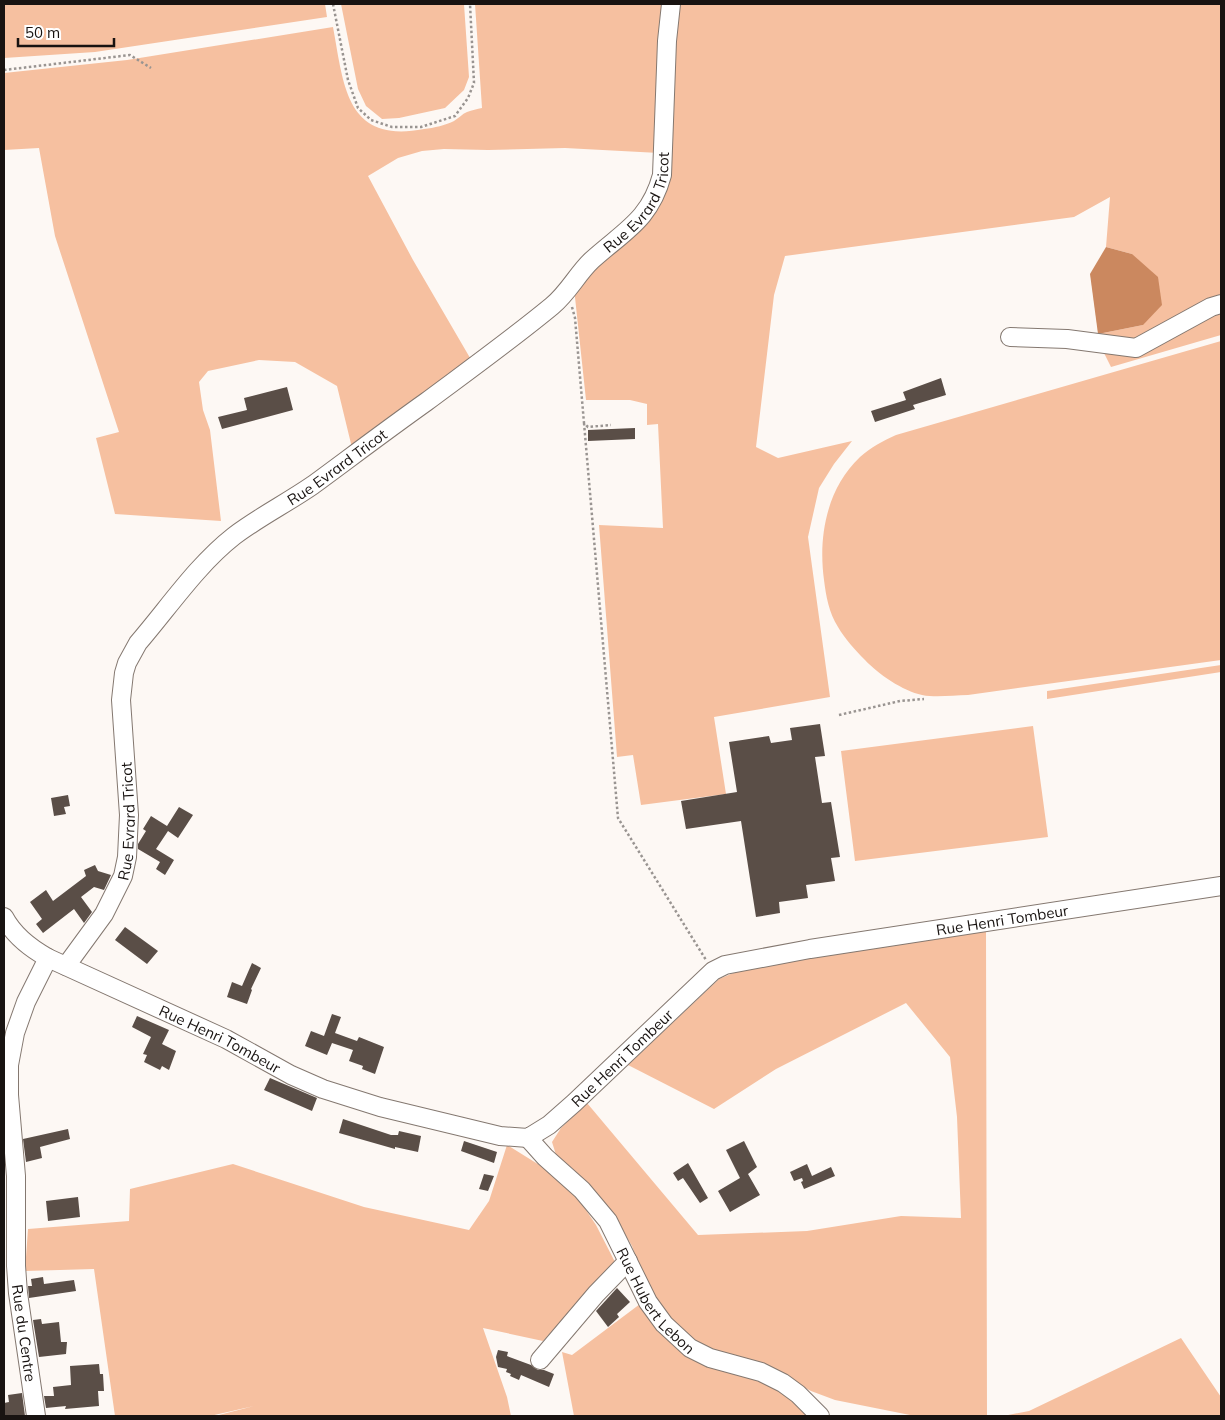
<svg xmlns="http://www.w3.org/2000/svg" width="1225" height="1420" font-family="Mulish,sans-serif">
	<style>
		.green { fill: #f6c0a0 }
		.water { fill: #cb885f }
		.building { fill: #5a4e47 }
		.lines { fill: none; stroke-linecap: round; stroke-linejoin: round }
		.minor-casing { stroke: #847870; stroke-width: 20 }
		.path { stroke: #999491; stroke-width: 2.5; stroke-dasharray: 2.5 2.5; stroke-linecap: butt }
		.minor { stroke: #fff; stroke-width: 18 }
		.labels { text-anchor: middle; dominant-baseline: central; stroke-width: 5; stroke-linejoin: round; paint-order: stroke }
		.street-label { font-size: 15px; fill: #181311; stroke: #fff }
	</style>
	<rect width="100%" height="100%" fill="#fdf8f4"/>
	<path class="green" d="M4,4h321l2,13 -232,35 -91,6z
		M341,4h123l5,73 -5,13 -19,18 -46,10 -17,1 -16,-13 -8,-17z
		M475,4h189l-5,149 -94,-5 -77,2 -44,-1 -22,2 -24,7 -30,18 45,84 60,103 -74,56 -4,-8 4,8 -46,33 -16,-66 -42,-24 -36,-2 -51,11 -9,11 4,28 7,20 11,91 -106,-7 -19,-76 23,-6 -64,-196 -16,-88 -35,2v-77l123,-13 206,-33c11,59 13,117 91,102 10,-1 22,-4 30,-8 5,-3 8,-7 13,-9 5,-2 10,-3 15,-4z
		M675,4h376l2,1 8,-1h160v297l-86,40 -37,-7 45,-9 -11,-71 -26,-7 4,-50 -36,20 -289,39 -11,39 -18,152 22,11 74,-17 -18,23 -15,24 -11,49 22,160 -116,20 12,77 -85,11 -8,-50 -16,2 -18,-232 64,3 -5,-104 -11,1v-21l-17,-4h-44l-12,-112 83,-83z
		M1221,308v27l-110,32 -10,-20 37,5z
		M1221,341v319l-253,35c-15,0 -31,3 -46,0 -19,-4 -44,-21 -57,-35 -10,-10 -20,-21 -27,-33 -9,-14 -12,-31 -14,-47 -6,-44 3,-92 36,-123 11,-10 23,-16 36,-22z
		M1221,665v7l-174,27v-8z
		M1033,726l15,111 -193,24 -14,-110z
		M986,927l1,489h-72l-80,-16 -24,-9 -60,-31 -41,-9 -26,-16 -32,-34 -20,-55 -21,-36 -39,-42 -15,-10 -5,-16 9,-14 26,-25 111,132 109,-4 94,-15 60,2 -4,-101 -7,-60 -44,-54 -130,66 -62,40 -86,-44 91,-86 31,-13z
		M507,1145l34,21 31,23 24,36 19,37 -72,79 -60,-13 24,69 4,19h-296l39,-10 -44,10h-95l-21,-147 -69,2 3,-42 101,-8 1,-32 103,-25 131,43 105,23 20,-29z
		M640,1304l22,29 102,48 30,17 17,18h-237l-12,-64 10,3z
		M1181,1338l40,59v19h-218l26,-5z"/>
	<path class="water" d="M1106,247l26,7 26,23 4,28 -19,20 -45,9 -8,-60z"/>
	<path class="building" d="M941,378l5,17 -33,10 2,4 -40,13 -4,-11 35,-11 -3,-8z
		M287,387l6,23 -71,19 -4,-12 29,-7 -3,-12z
		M635,428v11l-47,2v-11z
		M820,724l5,32 -10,1 7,46 9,-1 9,55 -9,1 4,23 -29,4 2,13 -29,4 1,11 -24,4 -15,-96 -55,8 -5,-28 56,-9 -8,-50 40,-6 2,7 21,-3 -2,-12z
		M68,795l2,11 -6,1 2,7 -12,2 -3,-18z
		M179,807l14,8 -15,23 -10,-7 -12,18 18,11 -9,15 -9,-6 4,-7 -22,-13v-5l8,-13 -3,-2 8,-13 16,10z
		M95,865l3,6 13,4 -7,15 -10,-3 -13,10 11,15 -8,11 -10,-14 -31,24 -7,-9 6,-5 -12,-17 16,-12 7,11 33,-25 -2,-6z
		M125,927l33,24 -11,13 -32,-24z
		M252,963l9,5 -10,21 1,1 -5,14 -20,-7 5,-15 10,4z
		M332,1014l9,3 -6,16 22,8 2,-4 25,10 -9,27 -13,-5 1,-3 -14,-5 4,-11 -21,-7 -5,12 -22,-9 6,-15 13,5z
		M137,1016l32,14 -7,14 14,7 -7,19 -7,-4 -2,4 -16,-8 3,-7 -4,-1 8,-17 -19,-10z
		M270,1078l47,20 -5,13 -48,-21z
		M343,1119l48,16h7l1,-4 22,5 -3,16 -23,-5v2l-56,-16z
		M68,1129l2,10 -30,8 2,11 -16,4 -3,-23z
		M464,1141l33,11 -3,11 -33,-12z
		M744,1141l13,26 -9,7 12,21 -30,17 -12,-21 22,-13 -14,-28z
		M688,1163l20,35 -8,5 -17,-25 -5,3 -5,-8z
		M807,1164l5,12 19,-9 4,9 -31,13 -3,-7 2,-1 -1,-3 -8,3 -4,-9z
		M484,1174l10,2 -6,15 -9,-2z
		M78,1197l2,20 -32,4 -2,-20z
		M43,1277l1,7 30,-4 2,11 -47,7 -1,-12h4l-1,-7z
		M617,1288l13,14 -13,12 2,3 -11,10 -12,-16z
		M41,1319l1,5 17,-2 2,20h6l-1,12 -27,3 -6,-37z
		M498,1350l10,2 -1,4 24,9 7,5h6l10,4 -5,13 -28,-12 -2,5 -9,-4 1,-2 -5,-2 1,-3 -9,-2 -2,-10z
		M99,1364l1,10h3l1,17h-6l1,15 -34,3 1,-3 -20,2 -2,-12h10l-1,-9 18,-2 -1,-19z
		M22,1393l3,23h-21v-13l5,-1 -1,-7z"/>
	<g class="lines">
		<defs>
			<g id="minor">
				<path d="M1010,337l57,2 69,9 75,-41 10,-3"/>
				<path id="s1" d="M4,917c10,19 26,31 44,41l178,81 65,36 32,14 57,18 120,29 28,2 21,-13 25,-22 139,-132 12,-6 85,-16 411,-63"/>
				<path id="s2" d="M66,966l38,-52 19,-38 4,-19 2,-42 -8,-115 3,-27 3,-10 11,-20c31,-36 59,-78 96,-107 25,-19 53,-33 79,-51 38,-28 75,-56 113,-83 43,-32 86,-63 126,-96 17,-14 25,-32 40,-46 32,-29 58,-40 70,-85l5,-134 4,-37"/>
				<path id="s3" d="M528,1138l17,19 37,33 26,31 40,81 16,22 26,24 20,10 51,14 22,11 15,11 22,22"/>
				<path d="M540,1360l56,-66 32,-33"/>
				<path d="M36,1416l-18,-123 -2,-27v-90l-7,-81v-30l6,-32 11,-31 22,-44"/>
			</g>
		</defs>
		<use href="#minor" class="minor-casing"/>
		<path class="path" d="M333,4l15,76 10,28 13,12 21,7h29l34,-11 13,-18 6,-15 -4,-79
			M4,70l126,-15 21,13
			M572,307l3,11 9,105 4,4 23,-2
			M584,423l34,395 88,142
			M839,715l61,-14 24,-2"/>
		<use href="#minor" class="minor"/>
	</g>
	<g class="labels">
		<g class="street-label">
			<text stroke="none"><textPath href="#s2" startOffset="1018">Rue Evrard Tricot</textPath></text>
			<text stroke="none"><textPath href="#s2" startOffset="612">Rue Evrard Tricot</textPath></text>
			<text stroke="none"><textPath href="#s2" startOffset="162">Rue Evrard Tricot</textPath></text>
			<text stroke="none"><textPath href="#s1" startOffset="1121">Rue Henri Tombeur</textPath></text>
			<text stroke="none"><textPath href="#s1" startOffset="251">Rue Henri Tombeur</textPath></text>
			<text stroke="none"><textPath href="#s1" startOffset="701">Rue Henri Tombeur</textPath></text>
			<text stroke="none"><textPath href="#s3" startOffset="209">Rue Hubert Lebon</textPath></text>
			<text transform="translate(24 1333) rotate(82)">Rue du Centre</text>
		</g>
	</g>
	<rect width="1225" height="1420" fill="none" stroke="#181311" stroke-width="10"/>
	<path d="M18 38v8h96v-8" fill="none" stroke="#181311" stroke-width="2.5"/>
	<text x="25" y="38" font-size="15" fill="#181311" stroke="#ffffff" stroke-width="4" paint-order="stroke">50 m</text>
</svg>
